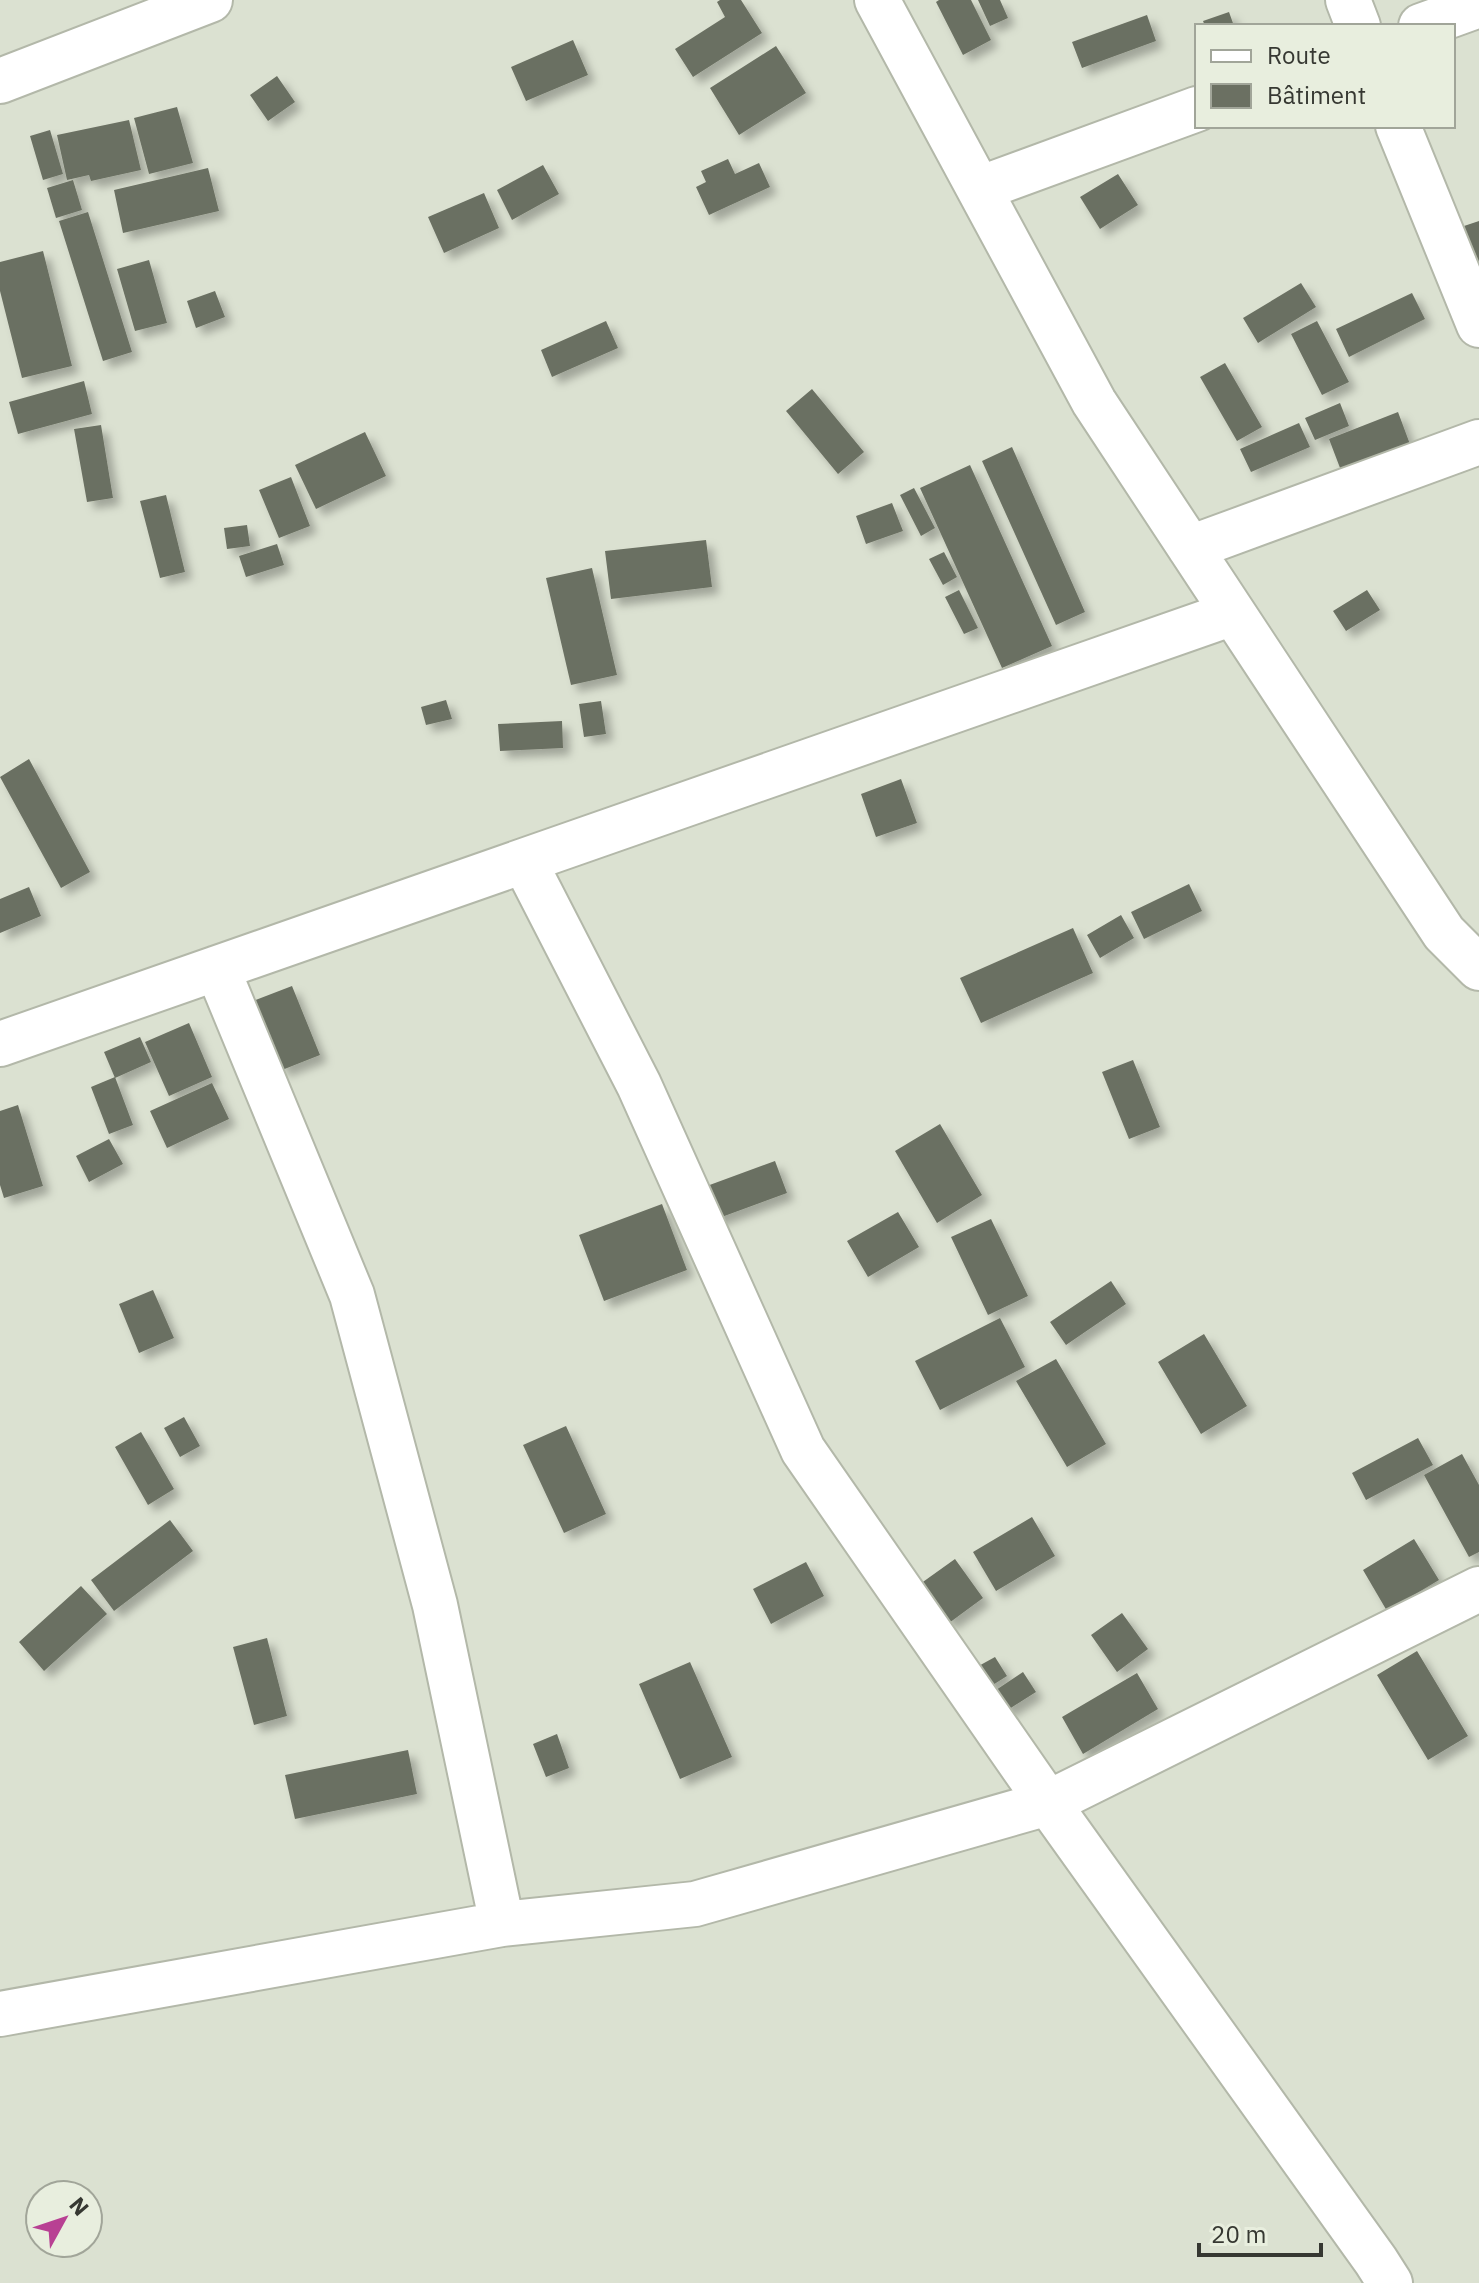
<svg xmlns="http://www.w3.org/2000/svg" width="1479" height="2283" font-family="'IBM Plex Sans',sans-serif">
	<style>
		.building { fill: #6b7062; filter: url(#shadow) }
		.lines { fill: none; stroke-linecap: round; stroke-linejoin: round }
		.minor-casing { stroke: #b3b8a9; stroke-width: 48 }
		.minor { stroke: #fff; stroke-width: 44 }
	</style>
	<defs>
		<filter id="shadow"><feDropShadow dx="7" dy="7" stdDeviation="4" flood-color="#0004"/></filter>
	</defs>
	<rect width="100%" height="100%" fill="#dbe1d1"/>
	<path class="building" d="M720,0h21l21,33 -69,44 -18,-28 50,-32 -8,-15z
		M939,0h32l20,40 -28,15 -27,-53z
		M978,0h22l8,18 -18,8z
		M1229,12l5,14h-29l-2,-5z
		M1147,15l9,26 -74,27 -10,-26z
		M573,40l15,35 -62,26 -15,-34z
		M776,46l30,47 -67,42 -29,-47z
		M277,76l18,26 -27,19 -18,-26z
		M177,107l16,56 -44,11 -15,-56z
		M129,120l12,50 -50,11 -2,-6 -22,5 -10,-45z
		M50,130l13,44 -20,6 -13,-44z
		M728,159l7,15 24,-11 11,24 -61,28 -13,-28 10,-5 -5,-11z
		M543,165l16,29 -47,26 -15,-30z
		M208,168l11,43 -96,22 -9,-43z
		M1118,174l20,31 -38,24 -20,-32z
		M73,180l9,30 -26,8 -9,-30z
		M484,193l15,35 -55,25 -16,-36z
		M88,212l44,140 -29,9 -44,-140z
		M1479,221v46h-1l-14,-41z
		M43,251l29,115 -50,12 -22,-87v-29z
		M149,260l18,63 -32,8 -18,-62z
		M1301,283l15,24 -58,36 -15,-25z
		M215,291l10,26 -29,11 -9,-27z
		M1412,293l13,26 -76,38 -13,-28z
		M606,321l12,27 -66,29 -11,-27z
		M1317,321l32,61 -27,13 -31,-61z
		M1225,363l37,64 -25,14 -37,-64z
		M84,381l8,33 -74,20 -9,-32z
		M812,389l52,63 -26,22 -52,-63z
		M1340,403l9,23 -34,14 -10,-22z
		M1398,412l16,43 -69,26 -16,-42z
		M1299,423l11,24 -59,25 -11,-23z
		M101,425l12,73 -26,4 -13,-73z
		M365,432l21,44 -70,33 -21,-44z
		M1012,447l73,165 -29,13 -74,-164z
		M970,465l82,181 -50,22 -82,-180z
		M291,477l19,49 -31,12 -20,-48z
		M914,488l21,40 -14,8 -21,-41z
		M166,495l19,77 -25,6 -20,-77z
		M892,503l11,28 -37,13 -10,-28z
		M247,525l3,21 -23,3 -3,-21z
		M706,540l6,47 -101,12 -6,-48z
		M277,544l7,21 -38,12 -7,-21z
		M944,552l13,25 -14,8 -14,-26z
		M592,568l25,107 -46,10 -25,-107z
		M959,590l19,38 -14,6 -19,-37z
		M1367,590l13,20 -34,21 -13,-20z
		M446,700l6,19 -26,6 -5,-18z
		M601,701l5,33 -22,3 -5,-33z
		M562,721l1,27 -63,3 -2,-27z
		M29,759l61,113 -29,16 -61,-111z
		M901,779l16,44 -41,14 -15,-43z
		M1189,884l13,27 -58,28 -13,-27z
		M29,887l12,29 -41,17v-34z
		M1121,915l13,23 -34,20 -13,-23z
		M1073,928l20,45 -112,50 -21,-45z
		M292,986l28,69 -38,15 -29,-69z
		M189,1023l23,54 -43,19 -24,-54z
		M140,1037l11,25 -36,16 -11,-26z
		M1133,1060l27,67 -31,12 -27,-67z
		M115,1077l18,48 -24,9 -18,-47z
		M212,1083l17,36 -62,29 -17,-37z
		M18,1105l25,81 -39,12 -4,-13v-74z
		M940,1124l42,71 -45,28 -42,-72z
		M109,1139l14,25 -34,18 -13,-26z
		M775,1161l12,32 -79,29 -12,-32z
		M662,1204l25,66 -83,31 -25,-66z
		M898,1212l21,35 -51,30 -21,-36z
		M991,1219l37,77 -40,19 -37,-78z
		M1111,1281l15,23 -60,41 -16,-23z
		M153,1290l21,48 -35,15 -20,-49z
		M1000,1318l25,49 -85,43 -25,-49z
		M1204,1334l43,72 -46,28 -43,-72z
		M1056,1359l50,85 -39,23 -51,-86z
		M184,1417l16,29 -20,11 -16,-29z
		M566,1426l40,88 -42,19 -41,-88z
		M141,1432l33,57 -26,16 -33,-58z
		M1418,1438l15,27 -67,35 -14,-27z
		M1462,1454l17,31v67l-10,5 -45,-82z
		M1032,1517l23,39 -59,35 -23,-39z
		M170,1520l23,31 -79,60 -23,-31z
		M1414,1539l25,41 -52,31 -24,-41z
		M955,1559l28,39 -34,25 -29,-39z
		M806,1562l18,34 -53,28 -18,-35z
		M81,1586l26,28 -63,57 -25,-29z
		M1122,1613l26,36 -31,23 -26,-37z
		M267,1638l20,78 -33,9 -21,-78z
		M1417,1651l51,85 -40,24 -51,-85z
		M995,1657l12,19 -19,12 -13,-20z
		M690,1662l42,95 -52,22 -41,-95z
		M1023,1672l13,20 -30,19 -13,-19z
		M1137,1673l21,36 -75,45 -21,-37z
		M557,1734l12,34 -23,9 -13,-33z
		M408,1750l9,44 -122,25 -10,-44z"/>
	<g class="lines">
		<defs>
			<path id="minor" d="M877,0l217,402 350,531 35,35
				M1348,0l10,26
				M1421,26l58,-21
				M0,81l210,-81
				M1398,126l81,199
				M979,189l218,-80
				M1190,548l289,-106
				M524,861l115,224 164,365 245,353 328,458 14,22
				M217,968l135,327 83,310 67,319
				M0,1044l1233,-431
				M0,2014l502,-90 193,-20 353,-101 431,-214"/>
		</defs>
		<use href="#minor" class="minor-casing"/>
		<use href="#minor" class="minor"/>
	</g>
	<rect x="1195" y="24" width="260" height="104" fill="#e8eede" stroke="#a1a599" stroke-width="2"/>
	<rect x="1211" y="50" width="40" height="12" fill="#ffffff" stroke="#a1a599" stroke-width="2"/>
	<text x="1267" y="64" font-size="24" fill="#363832">Route</text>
	<rect x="1211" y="84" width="40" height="24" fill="#6b7062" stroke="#a1a599" stroke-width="2"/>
	<text x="1267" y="104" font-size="24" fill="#363832">Bâtiment</text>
	<g transform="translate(64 2219) rotate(50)"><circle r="38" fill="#e8eede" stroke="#a1a599" stroke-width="2"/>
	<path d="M0-6L14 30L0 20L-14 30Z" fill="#b84093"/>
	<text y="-12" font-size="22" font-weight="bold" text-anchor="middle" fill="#363832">N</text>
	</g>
	<path d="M1199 2243v12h122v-12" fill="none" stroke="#363832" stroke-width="4"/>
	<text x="1211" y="2243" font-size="24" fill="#363832" stroke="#e8eede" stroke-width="6" paint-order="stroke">20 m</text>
</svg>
